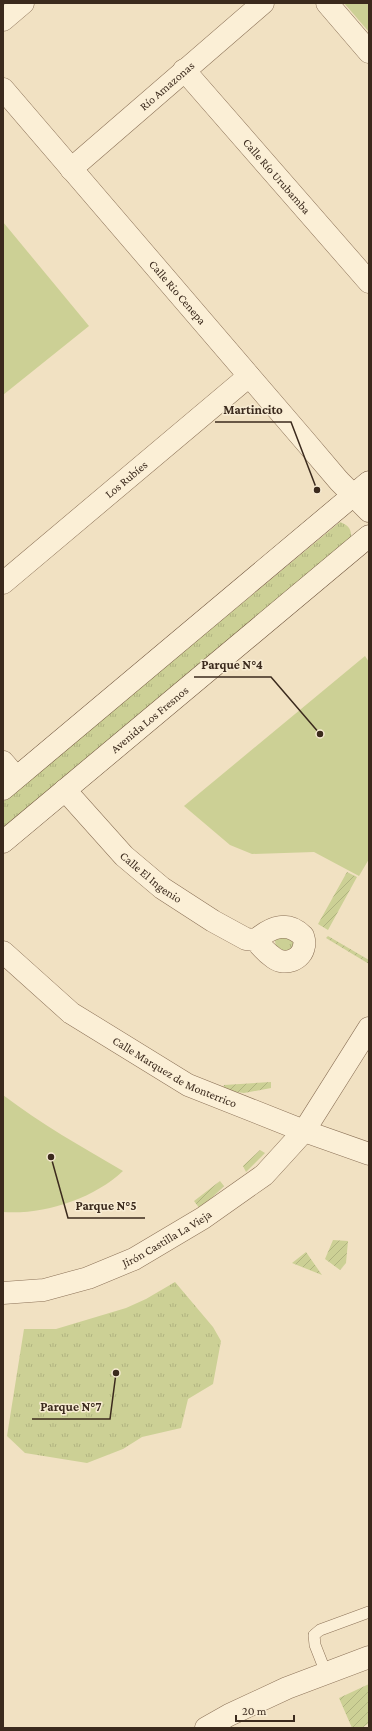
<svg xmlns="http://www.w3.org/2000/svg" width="372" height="1731" font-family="'Crimson Pro',serif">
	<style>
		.grass { fill: url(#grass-tufts) }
		.park { fill: #ccd095 }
		.garden { fill: url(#garden-furrows) }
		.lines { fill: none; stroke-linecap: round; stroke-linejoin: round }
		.service-casing { stroke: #8c7258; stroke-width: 12 }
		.minor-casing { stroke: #8c7258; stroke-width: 23 }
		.secondary-casing { stroke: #6e533b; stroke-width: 23 }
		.service { stroke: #fbefd6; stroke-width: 11 }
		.minor { stroke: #fbefd6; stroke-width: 22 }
		.secondary { stroke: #fbefd6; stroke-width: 22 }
		.labels { text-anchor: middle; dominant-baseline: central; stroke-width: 3; stroke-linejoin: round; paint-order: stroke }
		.street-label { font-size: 12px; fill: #3b2a1d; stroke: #f8ecd3 }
		.leader { fill: none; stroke: #3b2a1d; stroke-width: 1.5 }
		.callout-dot { fill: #3b2a1d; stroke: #f8ecd3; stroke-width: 1.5 }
		.callout-label { font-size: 13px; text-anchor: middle; font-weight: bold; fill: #3b2a1d; stroke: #f8ecd3; stroke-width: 3; stroke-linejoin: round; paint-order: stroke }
	</style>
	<defs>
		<pattern id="grass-tufts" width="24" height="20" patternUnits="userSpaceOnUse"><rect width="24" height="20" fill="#ccd095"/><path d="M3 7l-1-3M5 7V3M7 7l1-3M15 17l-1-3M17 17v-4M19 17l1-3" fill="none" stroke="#b0b380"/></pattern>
		<pattern id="garden-furrows" width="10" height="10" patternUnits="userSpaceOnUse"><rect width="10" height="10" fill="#ccd095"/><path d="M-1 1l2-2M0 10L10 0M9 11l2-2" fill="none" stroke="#b0b380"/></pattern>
	</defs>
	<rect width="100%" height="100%" fill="#f1e1c2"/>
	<path class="grass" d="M340,522c8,3 12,7 11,16l-348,291v-27z
		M277,937l19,1 -5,16 -15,-6 -1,-8z
		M175,1282l38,45 8,14 -8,43 -25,15 -7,29 -39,9 -19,12 -36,14 -62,-10 -18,-17 17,-107h32l70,-21 20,-9z"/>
	<path class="park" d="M344,3h25v29z
		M3,222l86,104 -86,69z
		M365,656l4,6v197l-10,17 -45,-24 -62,2 -22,-9 -46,-39z
		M3,1095c38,29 79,52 120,76 -30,28 -79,44 -120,41z"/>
	<path class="garden" d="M347,872l10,5 -29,53 -10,-6z
		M328,936l41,24v4l-43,-26z
		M271,1082v6l-27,5 -21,-3 1,-5z
		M260,1150l5,3 -19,19 -3,-6z
		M220,1181l4,5 -24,23 -6,-8z
		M333,1240l15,1 -2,22 -6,7 -15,-11z
		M306,1252l16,23 -30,-12z
		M369,1684v39l-7,5h-10l-13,-30z"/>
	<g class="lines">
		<defs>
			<path id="service" d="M326,1673l-11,-28 -1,-10 6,-5 49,-18"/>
			<g id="minor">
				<path d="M327,3l42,49"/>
				<path d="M3,20l20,-17"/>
				<path id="s1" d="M184,70l185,212"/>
				<path id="s2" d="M3,89l302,352 34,40 30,30"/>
				<path id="s3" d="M71,169l192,-166"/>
				<path id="s4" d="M3,583l246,-207"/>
				<path d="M3,762l13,15"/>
				<path id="s5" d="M65,790l59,66 38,32 51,33 33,18 10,1c16,-14 32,-19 47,-4 1,3 2,7 1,10 -2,14 -19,20 -30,12 -7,-5 -13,-11 -18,-18"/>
				<path id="s6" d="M3,952l68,61 117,72 116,46 65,23"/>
				<path id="s7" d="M3,1293l41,-3 44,-12 46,-19 69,-41 61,-43 21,-23 19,-21 65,-103"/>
				<path d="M206,1728l23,-13 58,-27 82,-31"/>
			</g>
			<g id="secondary">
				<path d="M3,789l366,-307"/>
				<path id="s8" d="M3,842l366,-306"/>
			</g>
		</defs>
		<use href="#service" class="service-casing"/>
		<use href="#minor" class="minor-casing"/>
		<use href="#secondary" class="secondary-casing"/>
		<use href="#service" class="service"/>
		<use href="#minor" class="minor"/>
		<use href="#secondary" class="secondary"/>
	</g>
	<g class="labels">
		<g class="street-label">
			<text stroke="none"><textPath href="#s3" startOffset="127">Río Amazonas</textPath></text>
			<text stroke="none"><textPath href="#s1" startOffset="141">Calle Río Urubamba</textPath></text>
			<text stroke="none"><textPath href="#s2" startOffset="268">Calle Rio Cenepa</textPath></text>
			<text stroke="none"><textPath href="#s4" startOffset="161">Los Rubíes</textPath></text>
			<text stroke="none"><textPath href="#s8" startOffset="191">Avenida Los Fresnos</textPath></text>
			<text stroke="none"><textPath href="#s5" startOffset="123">Calle El Ingenio</textPath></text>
			<text stroke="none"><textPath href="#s6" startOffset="211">Calle Marquez de Monterrico</textPath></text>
			<text stroke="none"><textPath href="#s7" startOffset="175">Jirón Castilla La Vieja</textPath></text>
		</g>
	</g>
	<path class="leader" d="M317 490L291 422H215M320 734L271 677H194M51 1157L68 1218H145M116 1373L110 1419H32"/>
	<g class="callout-dot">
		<circle cx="317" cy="490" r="4"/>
		<circle cx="320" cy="734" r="4"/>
		<circle cx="51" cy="1157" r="4"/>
		<circle cx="116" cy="1373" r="4"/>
	</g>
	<g class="callout-label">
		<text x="253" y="414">Martincito</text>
		<text x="232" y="669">Parque N°4</text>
		<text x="106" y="1210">Parque N°5</text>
		<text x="71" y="1411">Parque N°7</text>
	</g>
	<rect width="372" height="1731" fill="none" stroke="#3b2a1d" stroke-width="8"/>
	<path d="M236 1715v6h58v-6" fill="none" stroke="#3b2a1d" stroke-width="2"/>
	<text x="242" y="1715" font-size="12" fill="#3b2a1d" stroke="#f8ecd3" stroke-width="3" paint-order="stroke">20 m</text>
</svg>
